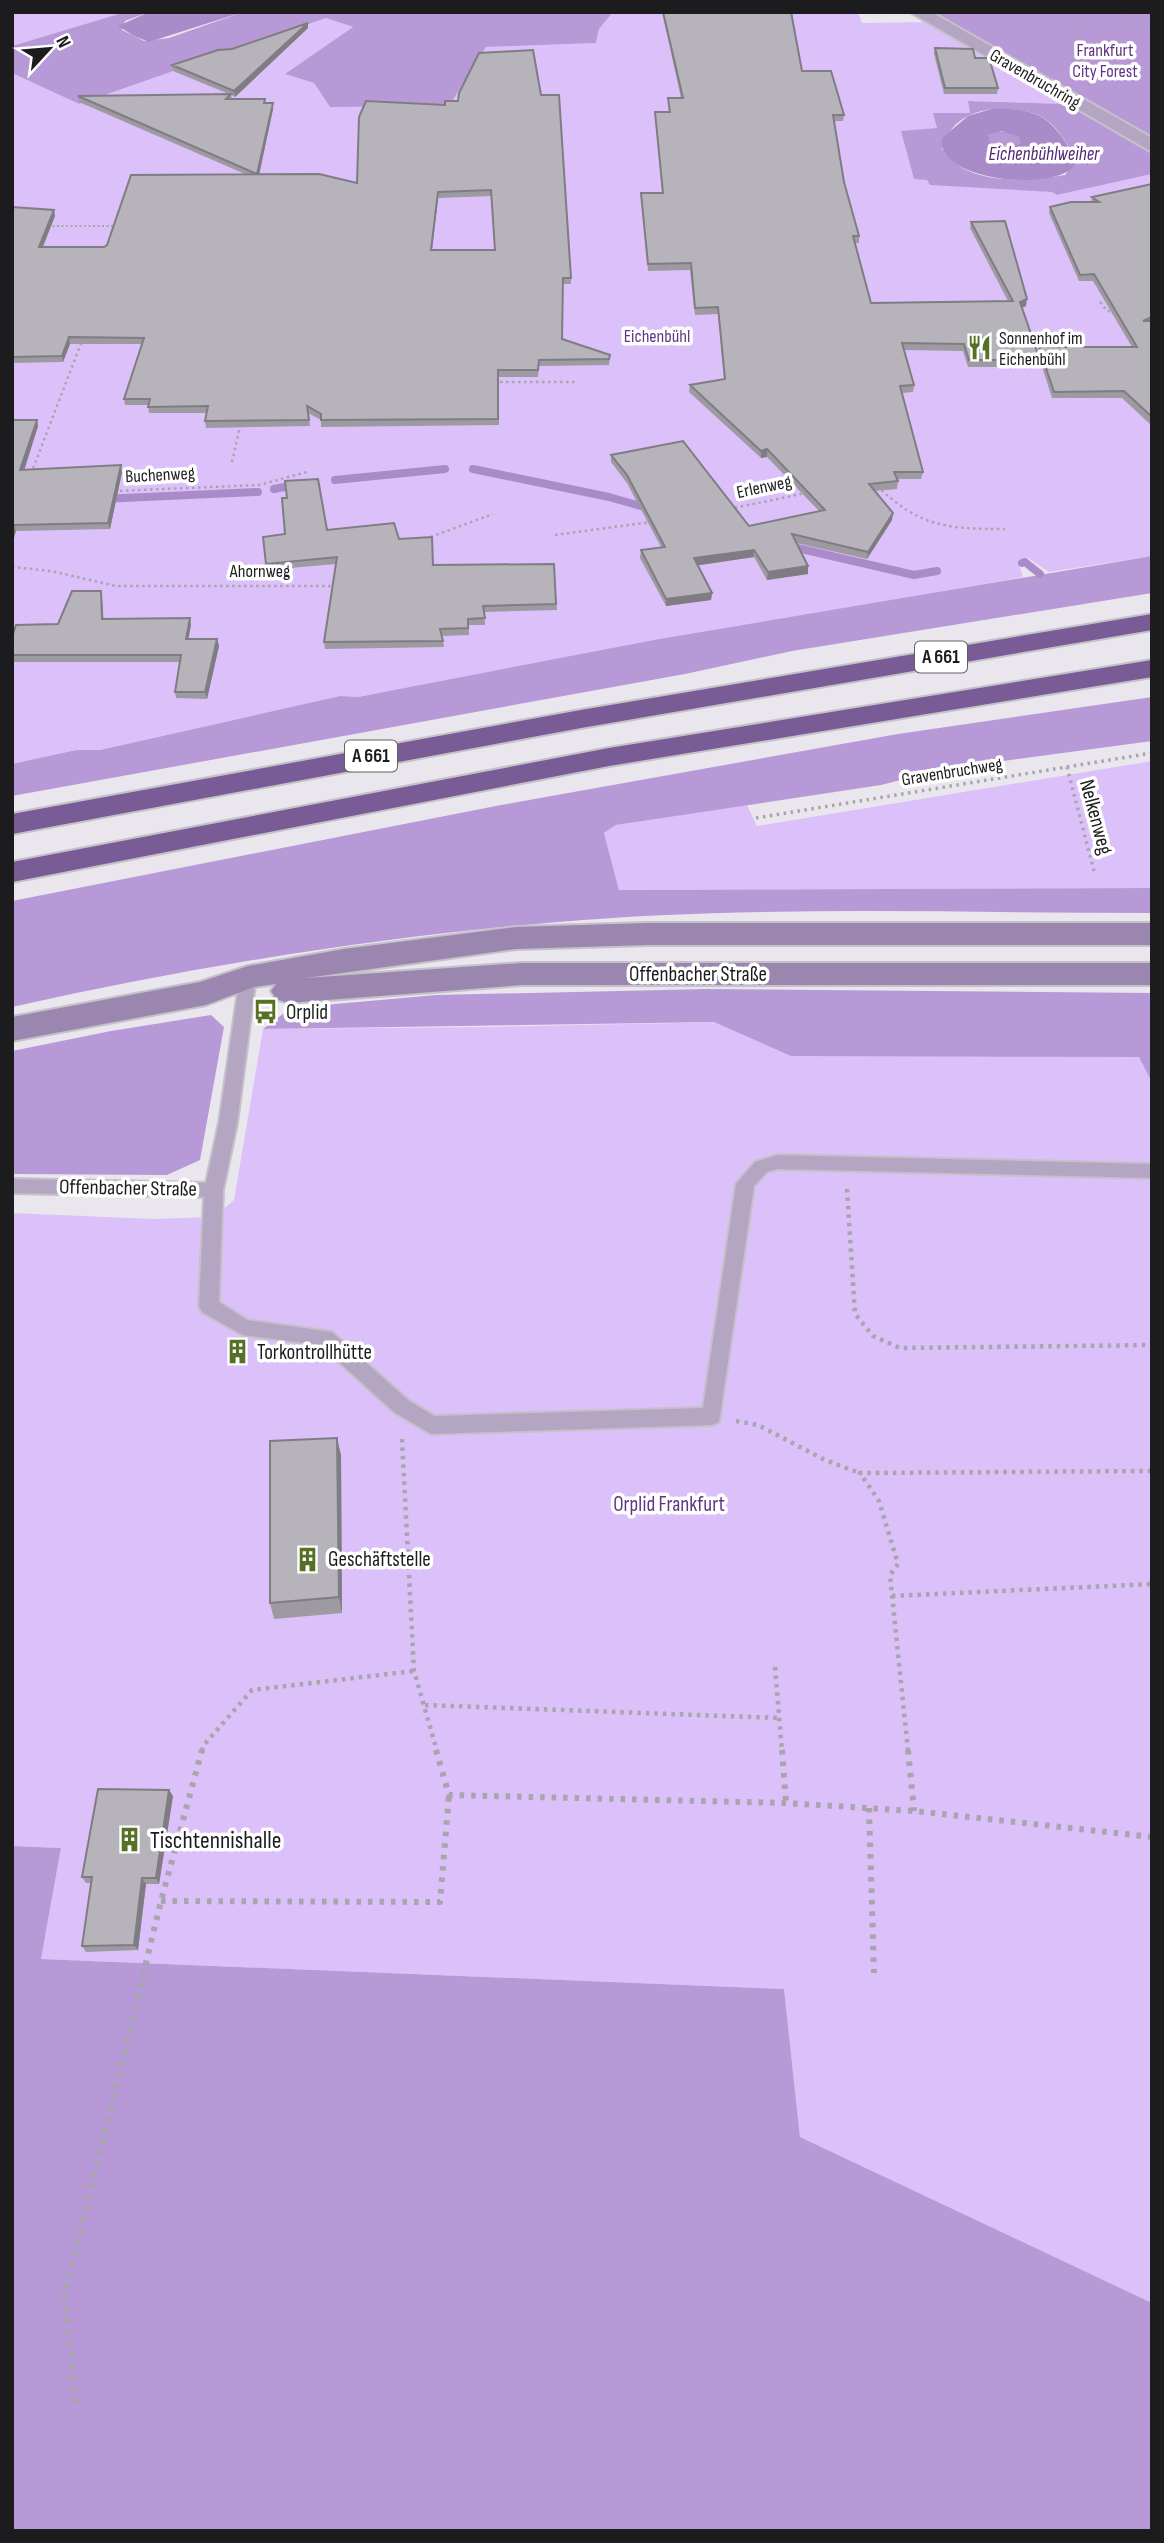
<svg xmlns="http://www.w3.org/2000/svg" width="1164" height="2543" font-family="'Sofia Sans Condensed',sans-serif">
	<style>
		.green { fill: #dcc0f9 }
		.forest { fill: #b899d8; fill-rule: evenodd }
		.water { fill: #aa8bc9; fill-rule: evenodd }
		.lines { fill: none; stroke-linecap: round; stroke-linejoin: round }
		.stream { stroke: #aa8bc9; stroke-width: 8 }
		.service-casing { stroke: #c5c1c9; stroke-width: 4 }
		.tertiary-casing { stroke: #c5c1c9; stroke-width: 4 }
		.secondary-casing { stroke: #c5c1c9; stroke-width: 4 }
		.motorway-casing { stroke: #c5c1c9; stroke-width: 4 }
		.path-far4 { stroke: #a8a5ac; stroke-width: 2; stroke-dasharray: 2 2.5; stroke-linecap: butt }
		.path-far3 { stroke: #a8a5ac; stroke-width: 2.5; stroke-dasharray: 2.5 3.5; stroke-linecap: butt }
		.path-far2 { stroke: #a8a5ac; stroke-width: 3.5; stroke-dasharray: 2.5 4.5; stroke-linecap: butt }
		.path-far1 { stroke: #a8a5ac; stroke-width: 4.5; stroke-dasharray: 3.5 5; stroke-linecap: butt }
		.path { stroke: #a8a5ac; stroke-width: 6; stroke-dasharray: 4.5 7; stroke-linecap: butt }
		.service { fill: #b4a6c3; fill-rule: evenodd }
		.tertiary { fill: #b4a6c3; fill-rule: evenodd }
		.secondary { fill: #9b86b0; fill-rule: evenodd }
		.motorway { fill: #795b95; fill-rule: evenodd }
		.wall { fill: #9d9aa1; fill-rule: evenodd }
		.shaded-wall { fill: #7f7d83 }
		.building { fill: #b6b3bb; stroke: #7f7d83; stroke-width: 2; fill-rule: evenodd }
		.labels { text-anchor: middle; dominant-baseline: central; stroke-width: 7; stroke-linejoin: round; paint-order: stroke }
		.far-park-label { font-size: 18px; fill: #5e3681; stroke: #fff }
		.far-street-label { font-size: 18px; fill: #1c1b1e; stroke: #fff }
		.far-poi-label { font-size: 18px; fill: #1c1b1e; stroke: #fff; text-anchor: start }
		.far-water-label { font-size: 19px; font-style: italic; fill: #512872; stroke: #fff }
		.shield { fill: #fff; stroke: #605f62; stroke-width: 2 }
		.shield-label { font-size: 19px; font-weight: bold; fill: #1c1b1e }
		.street-label { font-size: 21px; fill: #1c1b1e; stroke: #fff }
		.poi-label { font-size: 21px; fill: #1c1b1e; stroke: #fff; text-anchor: start }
		.park-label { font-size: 21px; fill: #5e3681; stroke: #fff }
		.near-poi-label { font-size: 24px; fill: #1c1b1e; stroke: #fff; text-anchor: start }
	</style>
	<rect width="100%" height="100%" fill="#eae6ee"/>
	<path class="green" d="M12,12h113l-113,34z
		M613,12h245l4,11 66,-1 139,82 -98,-3 2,12 -37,1 3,14 -10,52 125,12 5,3 95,-21v382l-103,16 -21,-14 -10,2 5,17 -666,120 -17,-1 -240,54h-24l-64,14v-691l67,31 247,-86 27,9 -67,47 28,9 16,24 156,-60 110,-4 3,-14z
		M1152,761v127l-533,2 -15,-57 12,-8 131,-20 10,21z
		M1152,1013v1290l-352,-166 -16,-148 -743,-30 20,-111 -49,-2v-633l141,6 61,-2 20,-17 29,-171 225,-2z"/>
	<path class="forest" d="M125,12h24l-24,9 -3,9 22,11 25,-3 74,-26h370l-14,17 -3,14 -110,4 -37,59 -119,1 -16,-24 -29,-9 68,-47 -27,-9 -247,86 -67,-31v-27z
		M924,12h228v130z
		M968,101l99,3 85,49v21l-95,21 -5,-3 -122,-7 -3,-5 -13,-1 -13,-48 36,-3 -4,-15h37zM991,109c49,-1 61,7 85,50l-11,16c-38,6 -98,12 -123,-26 8,-26 23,-35 49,-40z
		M1006,131l13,6 3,6c-12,7 -27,7 -35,-5l3,-5z
		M1152,556v37l-360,58 -107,23 -673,122v-32l64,-14h24l240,-54 18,1 296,-57z
		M1152,697v44l-208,28 -63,16 -265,40 -12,8 15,57 533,-2v25c-197,0 -397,-8 -594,9 -183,15 -366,45 -546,85v-106l489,-96 397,-71z
		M707,989l445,4v89l-13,-25 -348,-1 -77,-34 -451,7 28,-21 145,-13z
		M211,1015l13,12 -24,133 -33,15 -155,-1v-123l99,-20z
		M12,1846l49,2 -20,111 743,30 16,148 352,166v228h-1140z"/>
	<path class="water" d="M149,12h94l-94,30 -15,-6 -16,-10z
		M991,109c49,-2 61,9 85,50 -1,35 -143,25 -134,-21l26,-22zM1002,131l17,6 2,6 -12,5 -19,-6 -2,-7z"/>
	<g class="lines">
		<path class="stream" d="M473,469l136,28 46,13
			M335,480l110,-11
			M274,489l26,-5
			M101,499l157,-7
			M784,545l130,30 23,-4
			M1022,563l3,-1 15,12"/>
		<defs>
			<path id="service" d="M248,971l8,6 -19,146 -14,67 -4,112 28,18 85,12 76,68 26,16 269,-8 33,-224 19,-22 23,-7 374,9v14l-374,-9 -11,3 -13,14 -35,236 -7,3 -281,9 -37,-22 -74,-67 -77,-10 -41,-23 -3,-6 5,-109 -192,-4v-14l194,4 13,-60 21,-146z"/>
			<path id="tertiary" d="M910,12h21l221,126v14z"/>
			<path id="secondary" d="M647,923h505v22h-505l-131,4 -210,29 216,-15h630v22h-630l-234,18 -12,-4 -5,-8 5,-7 -22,3 -48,18 -194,36v-24l188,-35 48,-16 96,-17 172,-22z"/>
			<path id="motorway" d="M1152,614v16l-571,98 -569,106v-20l569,-104z
				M1152,660v17l-543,89 -597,116v-20l597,-114z"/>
		</defs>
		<use href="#service" class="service-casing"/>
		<use href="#tertiary" class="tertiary-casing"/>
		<use href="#secondary" class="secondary-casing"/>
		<use href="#motorway" class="motorway-casing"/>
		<path class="path-far4" d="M1114,12l17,5 21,12
			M1072,71l7,-59
			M48,226h68"/>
		<path class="path-far3" d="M1100,302l7,9h9
			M494,382h84
			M232,462l9,-40
			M31,474l52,-136
			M877,486c43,41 70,43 128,43
			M114,491l145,-6 48,-13
			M729,509l77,-16
			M555,535l96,-13
			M425,539l68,-25
			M12,567l39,4 65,15h222"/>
		<path class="path-far2" d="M1067,767l28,108
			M756,818l396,-65"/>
		<path class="path-far1" d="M847,1189l8,125 18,22 27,12 252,-3
			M736,1421l22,4 67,35 35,13
			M402,1439l12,232 23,80
			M892,1596l260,-12
			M775,1667l7,84
			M425,1705l354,13
			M202,1751l1,-5 49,-56 162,-19
			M908,1751l-18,-176 8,-11 -19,-63 -19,-28 292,-2"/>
		<path class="path" d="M436,1750l13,45 337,8 128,8 238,26
			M782,1750l4,53
			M908,1750l6,61
			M869,1808l5,165
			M161,1901l279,1 9,-107
			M76,2403l-11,-107 96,-395 41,-151"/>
		<use href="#service" class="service"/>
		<use href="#tertiary" class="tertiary"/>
		<use href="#secondary" class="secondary"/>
		<use href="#motorway" class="motorway"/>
	</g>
	<path class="wall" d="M662,12h130l10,59 42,44 -1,6h-9l10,61 15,54v7h-4l16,60 137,-2 -38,-73 1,-6 55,84 -4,2 16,46 1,-7h93l-39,-66h-14l-30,-68 1,-6 41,-5 1,-5 60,-13v242l-30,-28h-70l-12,-38 -1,7h-71l-5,-16 -59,-1 10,35 -1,7 -11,1 21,79 -2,7h-24l1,2 -1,8 -22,2 18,22 -1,7 -25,39 -71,-16 12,23v8l-41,6 -13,-23 -56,8 14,28 -1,7 -45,6 -26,-48 1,-8 20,-3 -34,-64 -16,-21v-7l138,71 70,-15 -52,-54 -6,1 -72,-66 1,-7 34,-6 -6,-65 -23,1 -5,-45 -42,1 -7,-78h21l-7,-81h14l-1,-14h13z
		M308,28l-73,69 -4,-2 1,4 41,4v6l-14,65 98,9 88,-78 126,173v6h-8l-1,55 48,16 -1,10 -70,1 -1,11h-39v48l-178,2v-7l-13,-7 2,13 -104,2 -1,-7 2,-8h-58l-1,-8h-23l-1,-6 18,-55h-72l-7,18 -51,1v-155l43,8 -12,31h61l141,-73 -166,-72 -1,-6 151,-2 -56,-23 -1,-6zM492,196l3,54h-63l6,-52z
		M935,48l63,40 -1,6h-53l-10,-40z
		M12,420h25l1,6 -14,44 98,2 -12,57 -94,2 -4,13z
		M327,530l72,9 34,26 121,-1 3,46 -73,2 1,13h-16v10l-27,1 2,11 -119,2 -1,-7 12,-78 -69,6 -4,-33z
		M102,598l1,21 88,6 -3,14h29l2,7 -12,53 -31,-1 -1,-6 5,-30h-168v-25l46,-13z
		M341,1455l1,158 -68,6 -4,-16z
		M173,1796l-14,88h-13l-8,66 -52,2 -4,-6 9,-63h-5l-4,-6z"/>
	<path class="shaded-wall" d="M308,23v5l-73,69 -1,-6z
		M273,103v6l-15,71 -1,-6z
		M438,192v6l-7,58v-6z
		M54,210l1,6 -15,37 -1,-6z
		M1027,299l-1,7 -7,3 1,-7z
		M69,337l1,7 -7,18 -1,-6z
		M37,420l1,6 -16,51 -2,-7z
		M767,449v8l-6,1v-7z
		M121,465l1,7 -12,57 -2,-6z
		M893,513l-1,7 -25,39 1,-7z
		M14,525l2,6 -4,13v-12z
		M754,550v7l-60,9v-8z
		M808,566v8l-41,6 1,-8z
		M101,591l1,7 2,28 -2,-7z
		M712,593l-1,7 -45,6v-7z
		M190,618l1,7 -4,21 -1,-7z
		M217,639l2,7 -12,53 -2,-7z
		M337,1438l4,17 1,158 -3,-16z
		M169,1790l4,6 -14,88 -3,-6z
		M142,1878l4,6 -8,66 -4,-5z"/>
	<path class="building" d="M663,12h128l11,59h29l13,44h-11l11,67 15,54h-6l18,67 142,-2 -42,-79 34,-1 22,78 -7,3 20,58h-71l-5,-16 -62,-1 12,42 -14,1 23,86h-29l4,9 -29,3 24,29 -25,39 -76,-18 16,32 -40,6 -14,-22 -60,8 18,35 -46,6 -25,-49 24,-3 -38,-72 -16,-20 72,-14 66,85 76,-16 -58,-61 -6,2 -71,-66 35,-6 -7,-72 -23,1 -4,-45 -43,1 -7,-71h22l-8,-81h15l-2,-14h15z
		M308,23l-74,68 -62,-26 46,-15 14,-1z
		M935,48l38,1 2,9h14l9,30h-53z
		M533,50l8,45h18l12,183h-8l-1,61 48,16 -1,4 -70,1 -1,10h-40v49l-177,1v-6l-14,-8 2,14 -104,1 3,-15 -60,1 2,-8h-26l20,-61 -75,-1 -7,19 -50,1v-150l42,3 -15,37h65l3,-2 24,-70 188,-1 38,9 2,-66 7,-16 79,4v-4h13l1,-8 20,-40zM491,190l4,60h-64l7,-58z
		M231,94l-5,5h39l-1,4h9l-16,71 -179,-78z
		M1152,184v133l-9,4h9v96l-28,-26 -70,1 -15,-45h98l-43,-73 -14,1 -30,-68 21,-5h28l-7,-5z
		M12,420h25l-17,50 101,-5 -13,58 -94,2 -2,7z
		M318,479l9,51 67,-7 5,16 33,-2 1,28 121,-1 2,40 -73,2 2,12 -17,1v9l-28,1 3,12 -119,1 13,-85 -71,7 -3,-27 22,-3 -3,-36h5l-2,-17z
		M72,591h29l1,28 88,-1 -4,21h31l-12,53h-30l6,-37h-169v-18l4,-12 42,-1z
		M337,1438l2,159 -69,6v-162z
		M98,1789l71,1 -13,88h-14l-8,67 -52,1 10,-69h-10z"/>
	<defs>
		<symbol id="restaurant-bare" viewBox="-9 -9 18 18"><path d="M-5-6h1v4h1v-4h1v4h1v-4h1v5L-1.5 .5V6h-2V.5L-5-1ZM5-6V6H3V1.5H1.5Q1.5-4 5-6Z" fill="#567125" stroke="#fff" stroke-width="2.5" paint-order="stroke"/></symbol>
		<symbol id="bus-bare" viewBox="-9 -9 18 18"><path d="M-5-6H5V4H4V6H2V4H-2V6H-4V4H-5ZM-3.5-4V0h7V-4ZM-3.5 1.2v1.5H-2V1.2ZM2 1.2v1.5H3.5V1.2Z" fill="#567125" stroke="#fff" stroke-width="2.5" paint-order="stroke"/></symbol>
		<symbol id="building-bare" viewBox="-9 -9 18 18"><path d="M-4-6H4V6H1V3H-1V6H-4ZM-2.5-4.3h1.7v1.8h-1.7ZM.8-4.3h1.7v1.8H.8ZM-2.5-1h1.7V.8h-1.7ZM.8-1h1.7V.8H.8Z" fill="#567125" stroke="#fff" stroke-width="2.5" paint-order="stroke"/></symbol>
	</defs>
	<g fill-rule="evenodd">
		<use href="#restaurant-bare" x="962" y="330" width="35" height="35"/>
		<use href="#bus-bare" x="248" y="994" width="35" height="35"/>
		<use href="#building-bare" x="220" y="1334" width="35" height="35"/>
		<use href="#building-bare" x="290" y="1542" width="35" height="35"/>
		<use href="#building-bare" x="112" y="1822" width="35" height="35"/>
	</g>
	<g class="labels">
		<g class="far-park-label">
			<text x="1105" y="50">Frankfurt<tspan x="1105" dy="21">City Forest</tspan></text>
			<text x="657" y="336">Eichenbühl</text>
		</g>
		<g class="far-street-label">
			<text transform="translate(1035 79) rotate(30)">Gravenbruchring</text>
			<text transform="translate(160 475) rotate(-3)">Buchenweg</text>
			<text transform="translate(764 487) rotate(-12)">Erlenweg</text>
			<text x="260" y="571">Ahornweg</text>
			<text transform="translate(952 772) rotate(-9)">Gravenbruchweg</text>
		</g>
		<g class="far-poi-label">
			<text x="999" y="338">Sonnenhof im<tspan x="999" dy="21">Eichenbühl</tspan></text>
		</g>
		<g class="far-water-label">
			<text x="1044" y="154">Eichenbühlweiher</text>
		</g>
		<g class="shield">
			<rect x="915" y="641.5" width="52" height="31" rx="5"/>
			<rect x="345" y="740.5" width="52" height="31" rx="5"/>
		</g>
		<g class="shield-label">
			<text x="941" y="657">A 661</text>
			<text x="371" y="756">A 661</text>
		</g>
		<g class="street-label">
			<text transform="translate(1096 817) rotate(75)">Nelkenweg</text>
			<text x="698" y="974">Offenbacher Straße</text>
			<text transform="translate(128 1188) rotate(1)">Offenbacher Straße</text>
		</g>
		<g class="poi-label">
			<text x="286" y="1012">Orplid</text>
			<text x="257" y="1352">Torkontrollhütte</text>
			<text x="328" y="1559">Geschäftstelle</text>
		</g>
		<g class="park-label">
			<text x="669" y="1504">Orplid Frankfurt</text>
		</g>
		<g class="near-poi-label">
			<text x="150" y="1840">Tischtennishalle</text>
		</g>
	</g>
	<rect width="1164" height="2543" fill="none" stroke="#1c1b1e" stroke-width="28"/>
	<g transform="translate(49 49) rotate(64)" stroke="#ffffff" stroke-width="5" paint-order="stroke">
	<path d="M0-5L12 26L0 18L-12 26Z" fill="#1c1b1e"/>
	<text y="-10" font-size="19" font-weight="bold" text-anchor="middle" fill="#1c1b1e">N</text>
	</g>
</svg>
